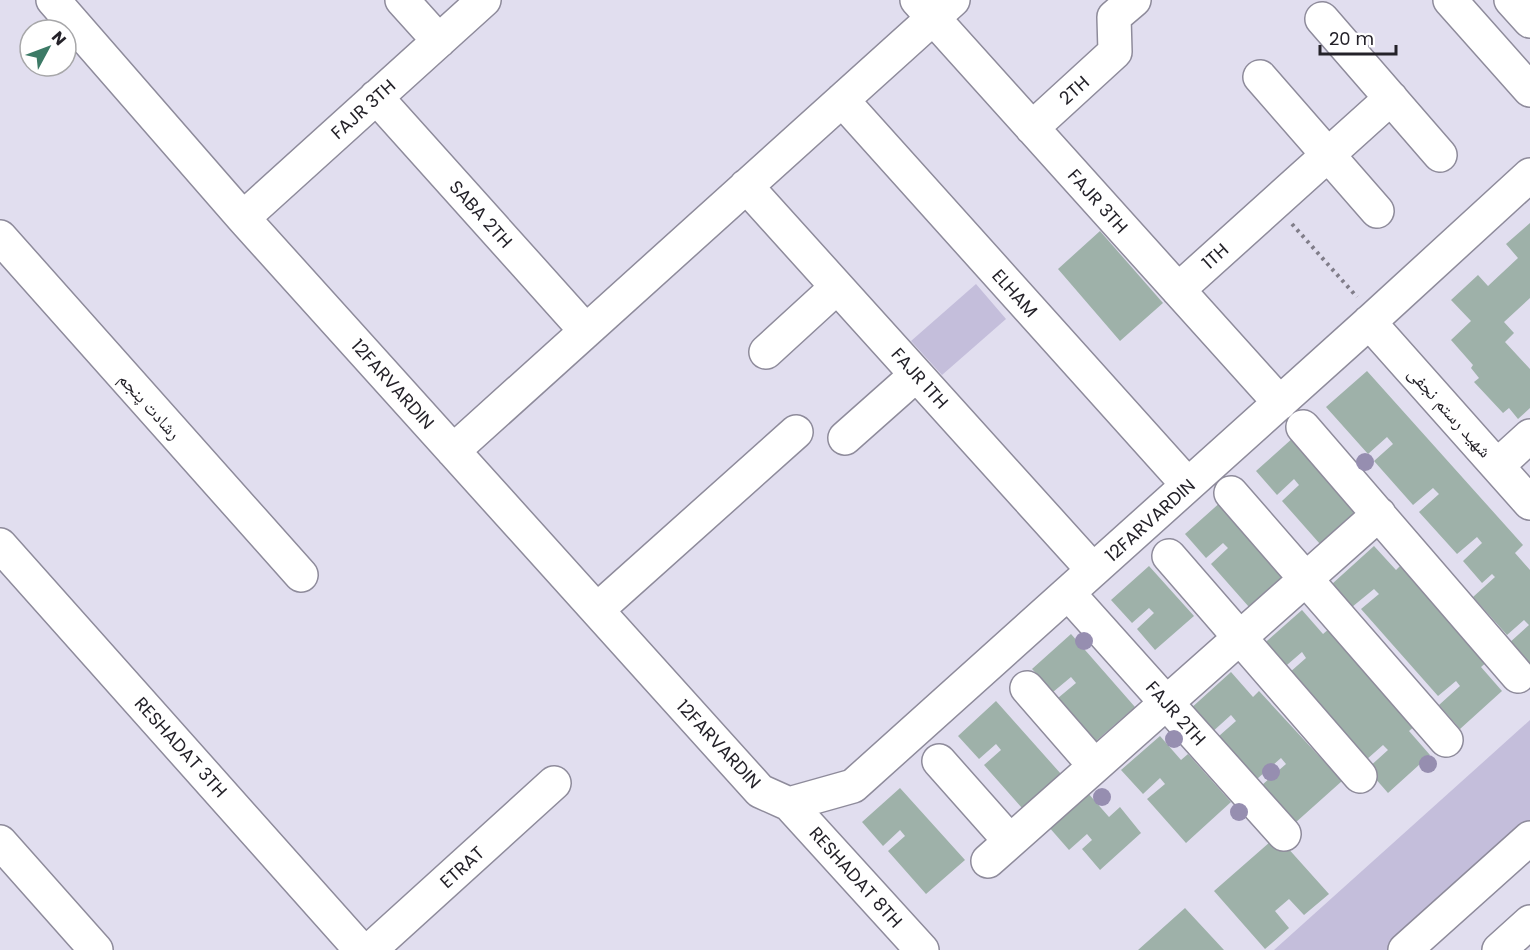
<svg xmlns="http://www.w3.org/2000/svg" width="1530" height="950" font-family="Poppins,'Noto Naskh Arabic',sans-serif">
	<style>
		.green { fill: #c4bedb }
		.building { fill: #9eb1a9 }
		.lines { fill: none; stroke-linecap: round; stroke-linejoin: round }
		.minor-casing { stroke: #8e8b9b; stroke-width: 36 }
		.major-casing { stroke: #8e8b9b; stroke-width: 36 }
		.path { stroke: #807d89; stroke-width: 4; stroke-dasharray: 3 4.5; stroke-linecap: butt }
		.minor { stroke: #fff; stroke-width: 33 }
		.major { stroke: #fff; stroke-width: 33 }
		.tree { fill: #968eb0 }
		.labels { text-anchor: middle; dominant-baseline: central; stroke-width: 4.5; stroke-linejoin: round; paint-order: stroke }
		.street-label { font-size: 18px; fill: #242229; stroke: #fff }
	</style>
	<rect width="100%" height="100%" fill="#e1deef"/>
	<path class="green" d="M976,284l30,35 -64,56 -31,-34z
		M1530,720v117l-125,113h-131z"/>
	<path class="building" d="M1530,223v75l-26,24 10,11 -9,9 25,27v39l-12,11 -9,-11 -6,5 -29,-31 5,-4 -8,-10 2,-3 -22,-25 20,-19 -20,-21 27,-25 10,11 30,-28 -12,-14z
		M1100,231l63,72 -43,38 -62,-72z
		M1367,371l156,174 -8,8 15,17v96l-22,-22 21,-19 -5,-5 -17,15 -34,-38 22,-20 -3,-3 -10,9 -19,-22 19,-18 -5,-6 -20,17 -38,-42 20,-18 -6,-6 -20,17 -39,-44 19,-17 -6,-7 -19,17 -42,-47z
		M1294,437l65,72 -39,35 -38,-43 17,-16 -5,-6 -17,16 -21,-24z
		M1223,500l64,73 -38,34 -38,-43 17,-16 -5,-5 -17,15 -21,-24z
		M1374,546l22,24 6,-6 86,97 -7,6 21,24 -42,38 -21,-24 21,-19 -4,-5 -18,15 -77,-87 18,-15 -5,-5 -22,18 -20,-23z
		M1149,566l45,50 -39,34 -18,-21 17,-16 -5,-5 -17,15 -21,-23z
		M1302,610l21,24 7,-6 86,97 -7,6 21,24 -42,38 -21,-24 21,-19 -5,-5 -17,15 -77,-87 17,-15 -4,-6 -22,19 -20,-24z
		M1071,634l64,73 -39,34 -38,-43 18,-15 -5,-6 -18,15 -21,-23z
		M1231,672l22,25 6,-6 83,90 -47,42 -33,-38 24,-21 -5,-6 -24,21 -38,-43 17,-15 -5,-6 -21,19 -21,-24z
		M996,701l65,73 -39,34 -38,-43 17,-15 -5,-6 -17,15 -21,-23z
		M1160,736l21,24 7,-6 43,48 -45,41 -39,-44 18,-15 -5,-6 -17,16 -22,-24z
		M900,788l65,72 -39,34 -38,-43 17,-15 -5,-6 -17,16 -21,-24z
		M1087,792l22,25 11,-10 21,26 -41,37 -18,-21 10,-9 -5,-6 -18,16 -21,-24z
		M1277,836l52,58 -25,21 -15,-16 -14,12 14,17 -24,21 -51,-58z
		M1185,908l39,42h-86z"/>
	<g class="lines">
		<defs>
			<path id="minor" d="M53,0l190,218 517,573 29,13 64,-18 522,-469 155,-142
				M402,0l37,41
				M917,0l363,403
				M1322,19l118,136
				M1260,77l117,134
				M376,97l210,234
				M842,100l346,385
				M1032,128l83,-76 -1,-35 20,-17
				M746,186l347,384
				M243,218l241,-218
				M0,237l301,338
				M1178,290l213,-192
				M1369,322l161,181
				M766,352l71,-65
				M1303,427l215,249
				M845,438l71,-63
				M453,451l500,-451
				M1497,466l33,-30
				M1231,493l215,247
				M0,545l361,405
				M1169,556l191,220
				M1068,593l216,241
				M597,610l199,-178
				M1027,688l68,78
				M939,761l71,80
				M789,804l133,146
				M0,842l96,108
				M988,861l391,-347
				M370,950l184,-167"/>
			<path id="major" d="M1450,0l80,90
				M1511,0l19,21
				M1405,950l125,-112
				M1499,950l31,-28"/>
		</defs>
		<use href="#minor" class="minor-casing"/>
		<use href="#major" class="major-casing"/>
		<path class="path" d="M1292,224l65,73"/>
		<use href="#minor" class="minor"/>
		<use href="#major" class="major"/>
	</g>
	<g class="tree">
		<circle cx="1365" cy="462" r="9"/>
		<circle cx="1084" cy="641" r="9"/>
		<circle cx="1174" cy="739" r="9"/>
		<circle cx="1428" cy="764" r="9"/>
		<circle cx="1271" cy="772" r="9"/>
		<circle cx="1102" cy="797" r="9"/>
		<circle cx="1239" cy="812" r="9"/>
	</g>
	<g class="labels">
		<g class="street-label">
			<text transform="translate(1074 90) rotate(-42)">2TH</text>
			<text transform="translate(363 109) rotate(-42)">FAJR 3TH</text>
			<text transform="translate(1098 201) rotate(48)">FAJR 3TH</text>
			<text transform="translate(481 214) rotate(48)">SABA 2TH</text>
			<text transform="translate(1215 256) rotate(-42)">1TH</text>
			<text transform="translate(1015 293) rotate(48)">ELHAM</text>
			<text transform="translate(920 378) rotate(48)">FAJR 1TH</text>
			<text transform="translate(393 384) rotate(48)">12FARVARDIN</text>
			<text transform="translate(150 406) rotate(48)">رشادت پنجم</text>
			<text transform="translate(1450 412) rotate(48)">شهید رستم نجفی</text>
			<text transform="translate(1150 520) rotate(-42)">12FARVARDIN</text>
			<text transform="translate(1176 713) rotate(48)">FAJR 2TH</text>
			<text transform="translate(719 744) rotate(47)">12FARVARDIN</text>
			<text transform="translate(181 747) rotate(48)">RESHADAT 3TH</text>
			<text transform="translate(462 867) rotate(-42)">ETRAT</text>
			<text transform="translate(856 877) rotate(48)">RESHADAT 8TH</text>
		</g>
	</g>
	<g transform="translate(48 48) rotate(49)"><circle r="28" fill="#ffffff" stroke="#a7a7a9" stroke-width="1.5"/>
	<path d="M0-4.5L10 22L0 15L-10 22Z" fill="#3c7a66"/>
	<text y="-9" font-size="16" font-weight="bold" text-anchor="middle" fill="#242229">N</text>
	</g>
	<path d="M1320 45v9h76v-9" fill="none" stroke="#242229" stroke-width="3"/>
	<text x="1329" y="45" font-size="18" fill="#242229" stroke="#ffffff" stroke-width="4.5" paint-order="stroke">20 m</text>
</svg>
